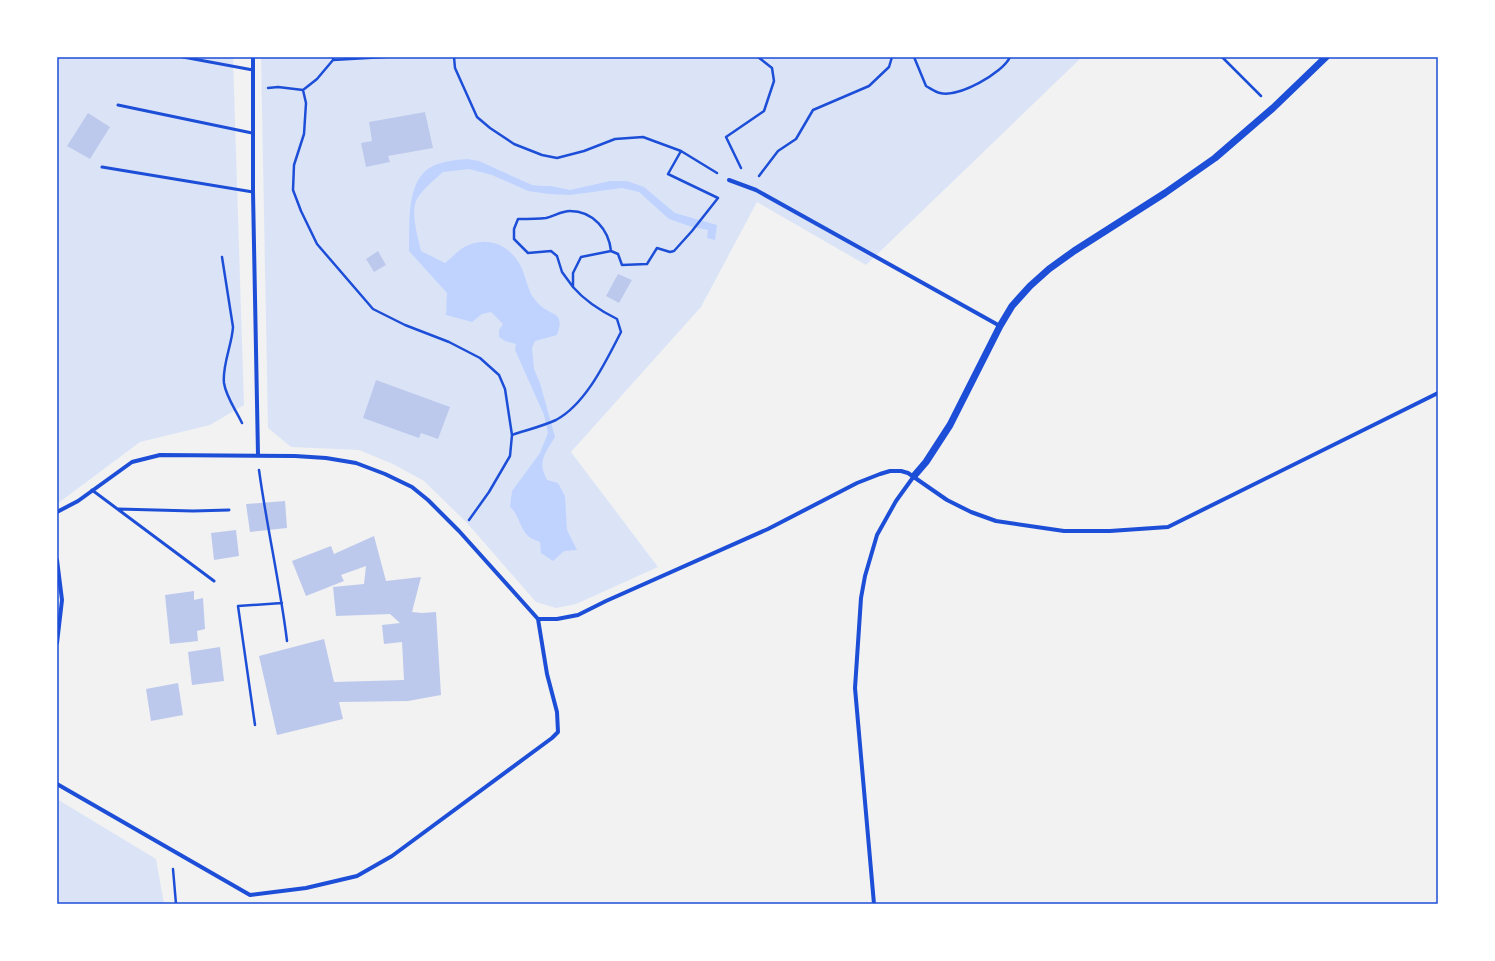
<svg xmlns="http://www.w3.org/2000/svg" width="1495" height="961" font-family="'PT Sans Narrow',sans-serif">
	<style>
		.green { fill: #dbe4f7 }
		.water { fill: #bfd3fe }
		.building { fill: #bdc9ec }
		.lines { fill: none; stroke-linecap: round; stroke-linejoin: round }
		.path { stroke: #1d4ed8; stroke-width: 2.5 }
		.service { stroke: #1d4ed8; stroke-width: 3 }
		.minor { stroke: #1d4ed8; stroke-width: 4 }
		.tertiary { stroke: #1d4ed8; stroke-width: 7 }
		.neatline { fill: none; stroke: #1d4ed8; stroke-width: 1.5 }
	</style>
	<rect width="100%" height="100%" fill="#f2f2f2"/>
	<path class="green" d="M57,57h176l11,348 -34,20 -70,17 -83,62z
		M261,57h821l-216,208 -109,-63 -56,105 -130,145 87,115 -82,37 -20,4 -20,-6 -69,-79 -43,-42 -31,-17 -34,-14 -68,-3 -23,-19z
		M57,799l99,60 8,45h-107z"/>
	<path class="water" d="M467,159l12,2 53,24 10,1h9l19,4 40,-9h17l17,6 31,26 42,12 -2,15 -8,-2 1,-8 -19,-4 -20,-7 -30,-27 -17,-4 -52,7 -21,-1 -21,-3 -36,-16 -23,-6 -26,3c-8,7 -21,18 -26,27 -7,12 1,39 4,52l24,12c5,-4 10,-9 16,-14 20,-13 43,-8 56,11 7,9 9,23 14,34 2,3 6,9 10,12 13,11 24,6 16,29l-22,6 -3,7 2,21 6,14 15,54c-10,17 -18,24 -8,43l11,3 7,13 2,34 10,20 -13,1 -11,10 -12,-8 -1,-11c-4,-2 -9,-3 -12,-6 -9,-9 -9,-22 -18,-29l2,-16 28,-38 8,-20 -4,-18 -29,-65 1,-6 -11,-3 -6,-4v-7l4,-6 -12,-12 -9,2 -10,8 -26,-7 1,-22 -38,-42c1,-26 -4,-72 24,-85 11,-5 23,-6 34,-7z"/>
	<path class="building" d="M425,112l8,36 -45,8 2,6 -24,5 -5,-24 11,-2 -3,-19z
		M88,113l22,14 -20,32 -23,-13z
		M378,251l8,14 -12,7 -8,-13z
		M618,274l14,6 -13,23 -13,-7z
		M376,380l74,27 -12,32 -17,-6 -2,5 -56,-20z
		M285,501l2,27 -37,4 -4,-28z
		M236,530l3,26 -25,4 -3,-27z
		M374,536l12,45 35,-4 -9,35 10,1 14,-1 5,83 -33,6 -69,1 4,17 -66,16 -18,-79 65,-17 10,43 70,-2 -2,-38 -18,2 -2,-19 18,-2 -10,-9 -54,2 -3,-29 31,-3 2,-18 -25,9 3,6 -38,15 -14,-35 39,-15 3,8z
		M194,591v9l9,-2 2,31 -8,2 1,10 -28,3 -5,-49z
		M220,647l4,34 -32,4 -4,-33z
		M178,683l5,32 -32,6 -5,-32z"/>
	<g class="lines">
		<path class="path" d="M454,57l1,11 22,49 13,11 24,16 28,11 15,3 27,-7 31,-12 28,-2 38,14 36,22
			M914,57l12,29c4,2 9,6 14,7 18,5 63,-20 70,-36
			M1222,57l39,39
			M333,60l52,-3
			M268,88l10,-1 25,3 14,-11 16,-19v-3
			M303,90l3,13 -2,31 -10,31 -1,25 8,21 16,33 56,65 32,16 44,17 31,16 19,17 6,14 7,46 -2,21 -21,36 -20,28
			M741,168l-15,-31 38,-26 10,-30 -2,-13 -14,-11
			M759,176l19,-25 18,-12 17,-29 56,-24 20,-19 3,-10
			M222,257l11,70c-1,18 -11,38 -9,56 2,14 12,27 18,40
			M573,287l-11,-15 -5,-16 -6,-5 -23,2 -14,-14v-10l4,-10c9,0 19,0 28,-1 9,-2 15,-7 24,-7 23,0 39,19 41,40
			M512,435c15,-5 31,-9 44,-15 30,-16 50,-59 65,-88l-4,-13c-16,-8 -32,-18 -44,-32v-14l8,-16 30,-6 7,3 4,11 25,-1 10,-16 13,4 4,-1 18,-20 26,-33 -50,-24 13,-23
			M259,470c8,58 21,114 28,171
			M255,725l-17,-119 44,-3
			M173,869l3,35"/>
		<path class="service" d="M183,57l70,13
			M118,105l134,28
			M102,167l151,25
			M92,490l122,91
			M118,509l75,2 36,-1"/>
		<path class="minor" d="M253,57v135l5,263
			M729,180l27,10 244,136
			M57,512l21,-11 54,-39 28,-7 135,1 31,2 30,5 29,11 27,13 16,13 31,31 79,88h19l21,-4 28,-14 162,-72 89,-46 23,-9 10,-3h11l7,2 39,27 24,12 25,9 68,10h46l58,-4 270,-134
			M57,560l5,40 -5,43
			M57,784l193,111 56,-7 51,-12 35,-20 160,-118 6,-6 -1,-20 -10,-38 -9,-55
			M874,904l-19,-216 6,-90 4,-22 12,-41 19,-34 18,-25"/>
		<path class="tertiary" d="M914,476l12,-14 24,-37 50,-99 12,-20 18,-20 19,-17 25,-18 91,-58 50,-35 58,-50 53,-51"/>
	</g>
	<rect width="1495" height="961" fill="none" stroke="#ffffff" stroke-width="116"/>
	<rect x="58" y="58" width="1379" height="845" class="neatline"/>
</svg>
